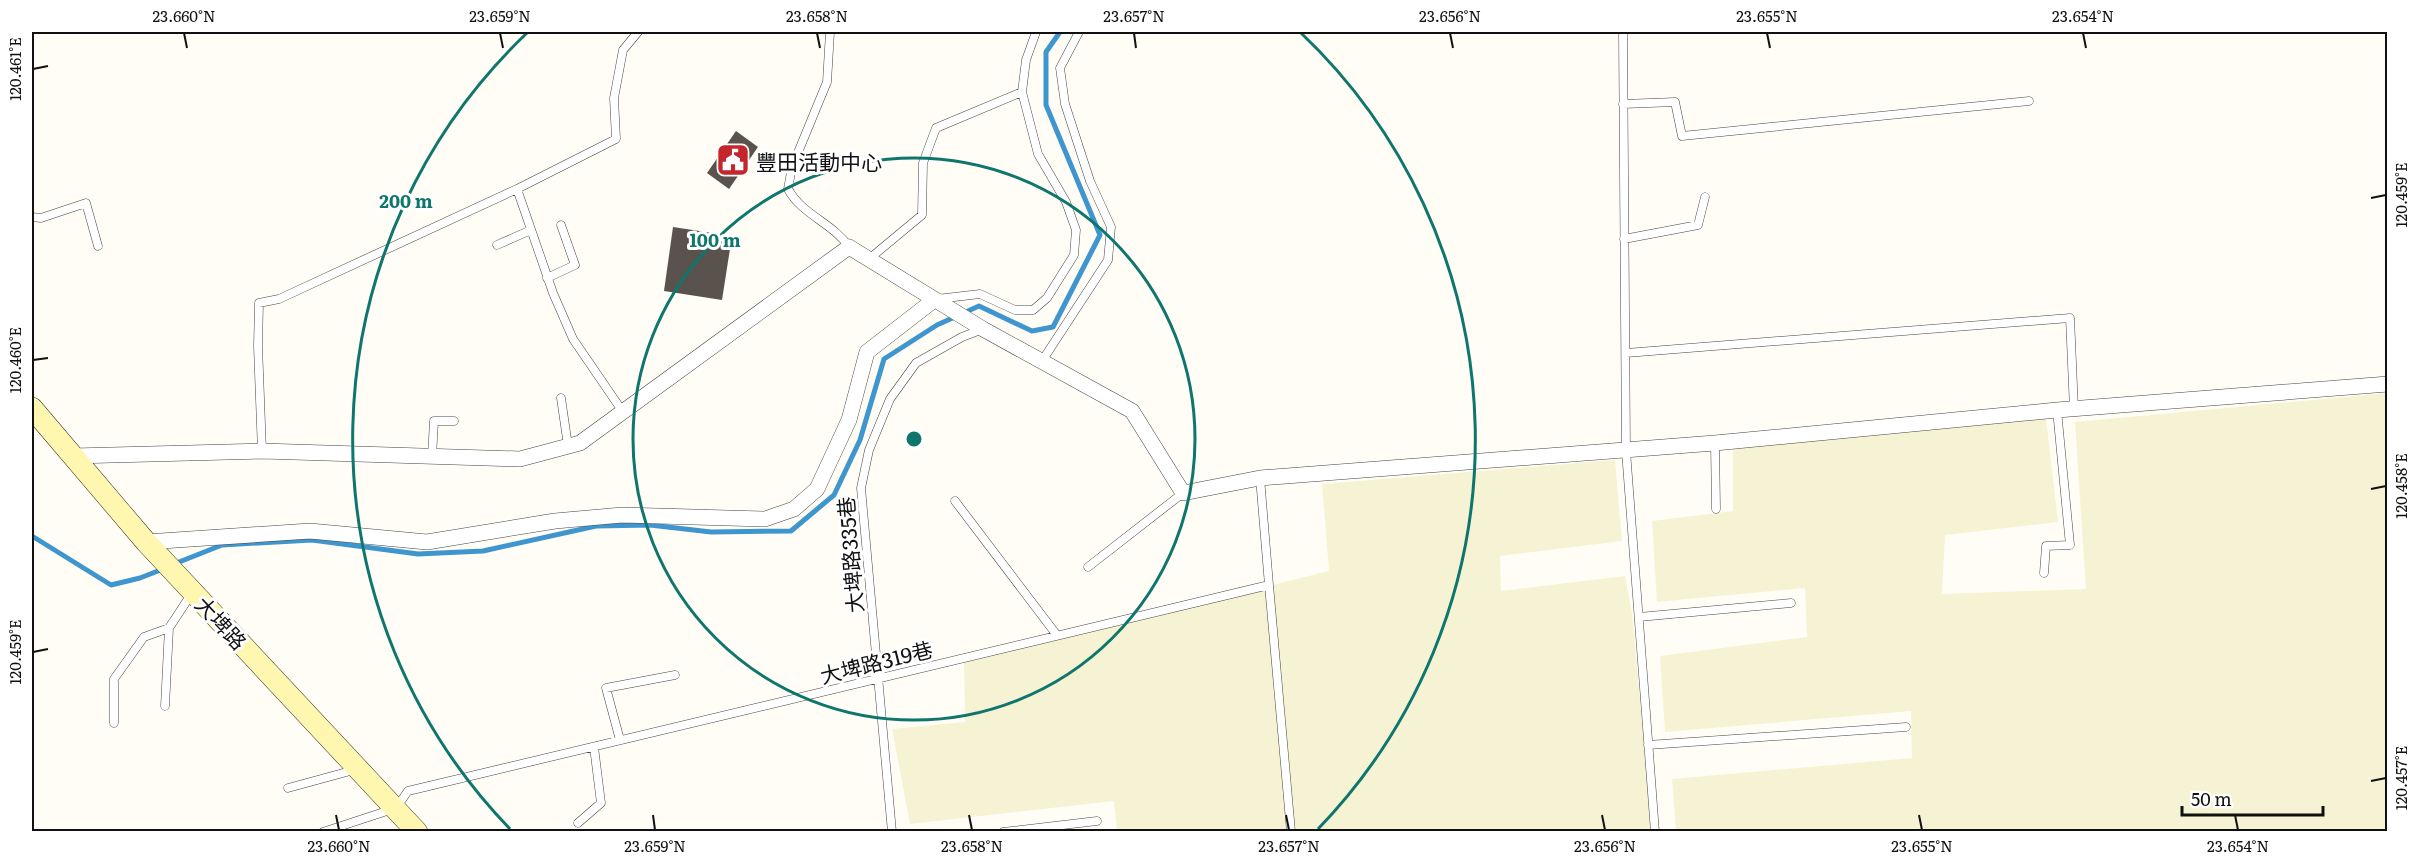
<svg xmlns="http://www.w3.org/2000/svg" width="2419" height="863" font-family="Literata,'Noto Sans TC',serif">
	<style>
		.farmland { fill: #f6f3d4 }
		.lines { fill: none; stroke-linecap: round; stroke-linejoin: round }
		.stream { stroke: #3f96cf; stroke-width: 5 }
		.building { fill: #5a524d }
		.lane-casing { stroke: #444; stroke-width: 9 }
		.street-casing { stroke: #444; stroke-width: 16 }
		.secondary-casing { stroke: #333; stroke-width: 22 }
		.lane { stroke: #fff; stroke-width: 8 }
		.street { stroke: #fff; stroke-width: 15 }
		.secondary { stroke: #fff6b0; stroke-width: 21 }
		.ticks { fill: none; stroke: #111; stroke-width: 2 }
		.ring { fill: none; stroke: #0f766e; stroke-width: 3 }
		.labels { text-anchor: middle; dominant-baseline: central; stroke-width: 6; stroke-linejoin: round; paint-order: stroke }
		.poi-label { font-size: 21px; fill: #111; stroke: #fff; text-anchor: start }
		.street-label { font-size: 21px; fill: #111; stroke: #fff }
		.centre { fill: #0f766e; stroke: #fff; stroke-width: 3 }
		.ring-label { font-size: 18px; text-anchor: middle; font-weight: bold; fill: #0f766e; stroke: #fff; stroke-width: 6; stroke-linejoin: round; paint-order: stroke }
		.neatline { fill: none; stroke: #111; stroke-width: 2 }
		.ticks-label { font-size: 15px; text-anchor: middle; fill: #111 }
	</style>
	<rect width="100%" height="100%" fill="#fffdf5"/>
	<path class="farmland" d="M2387,393v438h-711l-4,-52 240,-21 -1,-47 -246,21 -5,-76 147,-19 -2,-49 -148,14 -5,-81 81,-10v-62l313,-31 12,104 -113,13 -3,59 144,-5 -11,-167z
		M1615,460l7,81 -122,15 1,35 124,-15 7,37 20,218h-535l-3,-30 -204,23 -18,-95 73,-7 -1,-60 365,-91 -7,-87z"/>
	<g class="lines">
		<path class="stream" d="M32,536l79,49 29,-7 23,-9
			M174,564l48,-19 90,-5 106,14 65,-3 113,-25 54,-1 61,7 80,-1 43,-36 26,-55 24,-81 53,-34 42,-19 53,25 21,-4 47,-92 -54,-130v-53l14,-20"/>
	</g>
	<path class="building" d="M736,131l22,16 -29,42 -22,-16z
		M673,227l59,9 -10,64 -58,-9z"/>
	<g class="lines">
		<defs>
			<path id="lane" d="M830,32l-3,50 -35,85 -4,22c14,26 45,34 61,58
				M1623,32l3,419 29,381
				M1623,104l52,-2 7,34 347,-35
				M517,189l36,104 20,46 50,73
				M32,217l9,1 45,-15 12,43
				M1624,239l74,-14 7,-28
				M497,245l34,-15
				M869,259l53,-44 1,-52 13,-35 86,-36
				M547,278l28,-13 -14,-40
				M937,299l43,-5 35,16h18l14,-12 27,-43 2,-25 -10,-28 -28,-48 -16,-62 4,-32 10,-28
				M1626,353l444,-35 4,91
				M1042,361l66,-101 3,-33 -21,-46 -25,-77 -5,-36 19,-36
				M561,398l7,48
				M1715,443l1,66
				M262,451l-4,-105 1,-43 20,-4 238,-110 99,-50 -2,-41 9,-48 15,-18
				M432,456l2,-35h20
				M955,501l101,133
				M1088,567l95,-74
				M2044,573l2,-27 24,-1 -13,-135
				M1269,585l22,247
				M1639,617l152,-14
				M165,706l4,-78 23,-35
				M114,723v-44l30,-42 25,-9
				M620,740l-14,-52 69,-13
				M1648,745l258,-18
				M288,788l66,-18
				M578,823l23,-20 -7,-56
				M323,832l73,-24 12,-17 861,-206 -9,-107
				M892,832l-31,-344 8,-38 21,-51 26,-36 46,-26 21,-8
				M1003,832l94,-11"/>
			<path id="street" d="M73,456l189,-5 258,8 60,-16 269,-196 134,82 149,82 51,82 77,-15 455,-35 342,-33 331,-26
				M146,542l164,-11 117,11 128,-21 67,-6 143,4 29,-10 23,-20 32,-69 18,-68 67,-52"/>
			<path id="secondary" d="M32,408l114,134 271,290"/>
		</defs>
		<use href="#lane" class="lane-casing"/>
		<use href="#street" class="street-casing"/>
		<use href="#secondary" class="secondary-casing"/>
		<use href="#lane" class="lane"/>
		<use href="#street" class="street"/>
		<use href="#secondary" class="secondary"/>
	</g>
	<path class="ticks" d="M184,33l3,15M500,33l3,15M817,33l3,15M1134,33l2,15M1450,33l3,15M1767,33l3,15M2083,33l3,15M33,69l15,-3M2371,198l15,-3M33,360l15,-2M2371,489l15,-3M33,652l15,-3M2371,781l15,-3M336,815l3,15M653,815l2,15M969,815l3,15M1286,815l3,15M1602,815l3,15M1919,815l3,15M2235,815l3,15"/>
	<g class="ring">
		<circle cx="914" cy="439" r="281"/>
		<path d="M510 829A561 561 0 0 1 528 32M1300 32A561 561 0 0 1 1318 829"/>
	</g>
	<defs>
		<symbol id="civic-square" viewBox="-11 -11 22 22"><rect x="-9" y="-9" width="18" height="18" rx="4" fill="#c4262e" stroke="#fff"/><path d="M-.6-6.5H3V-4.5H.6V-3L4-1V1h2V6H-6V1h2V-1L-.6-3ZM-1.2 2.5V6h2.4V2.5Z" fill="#fff"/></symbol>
	</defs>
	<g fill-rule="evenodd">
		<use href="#civic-square" x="714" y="141" width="38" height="38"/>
	</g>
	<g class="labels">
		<g class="poi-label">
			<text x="756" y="160">豐田活動中心</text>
		</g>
		<g class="street-label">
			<text transform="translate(849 555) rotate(-95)">大埤路335巷</text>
			<text transform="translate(222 622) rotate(47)">大埤路</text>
			<text transform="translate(876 661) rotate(-14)">大埤路319巷</text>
		</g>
	</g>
	<circle cx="914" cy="439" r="9" class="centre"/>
	<g class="ring-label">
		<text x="406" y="208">200 m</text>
		<text x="715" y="247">100 m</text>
	</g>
	<rect width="2419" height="863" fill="none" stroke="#ffffff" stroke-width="66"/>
	<path d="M2182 806v9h141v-9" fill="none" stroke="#111111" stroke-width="3"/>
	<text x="2191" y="806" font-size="18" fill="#111111" stroke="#ffffff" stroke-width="4.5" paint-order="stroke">50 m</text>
	<rect x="33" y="33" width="2353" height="797" class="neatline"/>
	<g class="ticks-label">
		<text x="184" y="22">23.660°N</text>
		<text x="500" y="22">23.659°N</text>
		<text x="817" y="22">23.658°N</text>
		<text x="1134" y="22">23.657°N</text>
		<text x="1450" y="22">23.656°N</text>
		<text x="1767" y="22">23.655°N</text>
		<text x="2083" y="22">23.654°N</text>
		<text transform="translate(16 69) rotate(-90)" y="5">120.461°E</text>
		<text transform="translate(2402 195) rotate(-90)" y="5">120.459°E</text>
		<text transform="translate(16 360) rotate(-90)" y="5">120.460°E</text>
		<text transform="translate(2402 486) rotate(-90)" y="5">120.458°E</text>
		<text transform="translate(16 652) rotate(-90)" y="5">120.459°E</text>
		<text transform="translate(2402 778) rotate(-90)" y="5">120.457°E</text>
		<text x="339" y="852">23.660°N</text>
		<text x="655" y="852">23.659°N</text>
		<text x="972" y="852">23.658°N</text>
		<text x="1289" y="852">23.657°N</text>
		<text x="1605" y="852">23.656°N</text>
		<text x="1922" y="852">23.655°N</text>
		<text x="2238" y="852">23.654°N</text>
	</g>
</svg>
